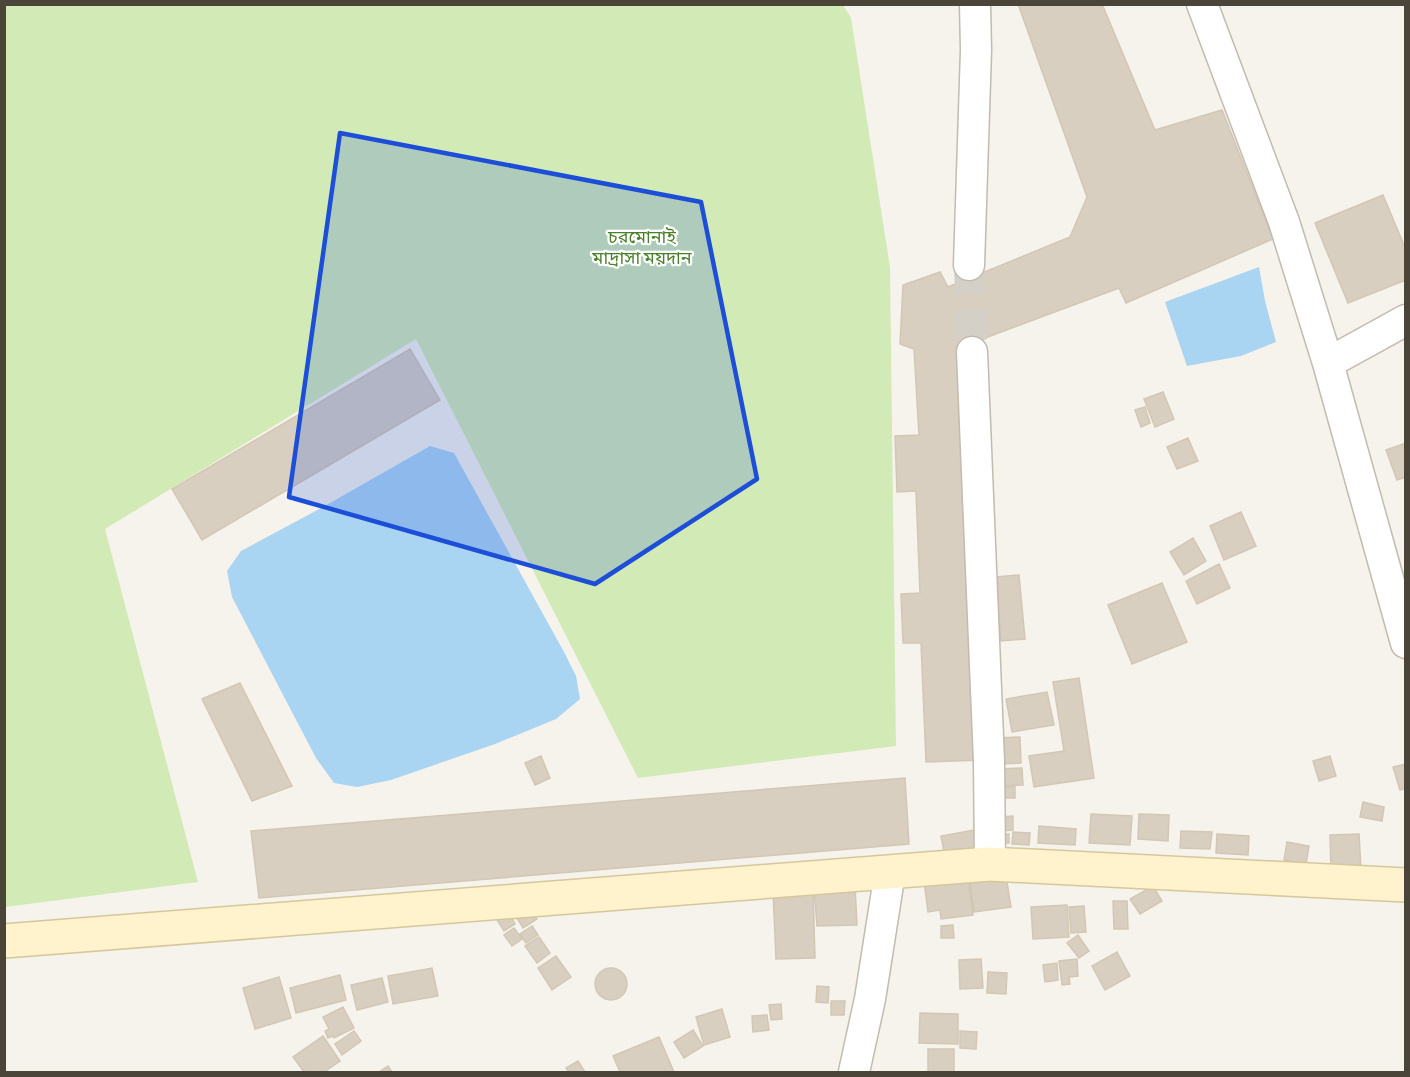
<svg xmlns="http://www.w3.org/2000/svg" width="1410" height="1077" font-family="'Source Sans 3','Noto Sans Bengali',sans-serif">
	<style>
		.green { fill: #d2eab5 }
		.water { fill: #a9d4f2 }
		.building { fill: #d8cfc1; stroke: #d3c7b4; stroke-width: 1.5 }
		.lines { fill: none; stroke-linecap: round; stroke-linejoin: round }
		.minor-tunnel { stroke: #d4d0c8; stroke-width: 30; stroke-dasharray: 30 15; stroke-linecap: butt }
		.minor-casing { stroke: #c2bbae; stroke-width: 33 }
		.secondary-casing { stroke: #d6c79b; stroke-width: 36 }
		.minor { stroke: #fff; stroke-width: 30 }
		.secondary { stroke: #fff3cd; stroke-width: 33 }
		.marked { fill: #1d4ed8; fill-opacity: 0.2; stroke: #1d4ed8; stroke-width: 4.5; stroke-linejoin: round }
		.labels { text-anchor: middle; dominant-baseline: central; stroke-width: 4.5; stroke-linejoin: round; paint-order: stroke }
		.park-label { font-size: 18px; fill: #4a7f2a; stroke: #fff }
	</style>
	<rect width="100%" height="100%" fill="#f6f3ec"/>
	<path class="green" d="M4,5h839l8,13 39,249 6,479 -258,32 -222,-439 -311,190 93,353 -193,25z"/>
	<path class="water" d="M1259,267l6,34 11,41 -35,14 -54,10 -22,-64z
		M430,446l24,7 110,199 12,24 4,23 -24,20 -61,25 -104,36 -34,7 -23,-4 -18,-25 -84,-161 -5,-26 14,-20 82,-44z"/>
	<path class="building" d="M1018,4h84l53,126 67,-20 51,129 -147,64 -7,-15 -155,58 19,414 -57,2 -5,-119h-18l-2,-49 19,-1 -4,-102 -19,1 -2,-56 24,-1 -5,-86 -14,-5 3,-59 37,-13 8,15 122,-50 17,-40z
		M1383,195l23,55v30l-58,23 -33,-80z
		M410,349l30,51 -238,140 -30,-51z
		M1163,392l11,27 -19,8 -11,-28z
		M1145,407l5,16 -9,4 -6,-17z
		M1188,438l10,23 -21,8 -10,-22z
		M1406,443v34l-9,3 -11,-30z
		M1241,512l15,34 -32,14 -14,-34z
		M1193,538l13,23 -22,14 -14,-23z
		M1219,564l11,24 -33,16 -11,-23z
		M1019,575l6,64 -24,2 -5,-64z
		M1162,583l25,59 -55,22 -24,-59z
		M1079,678l15,100 -60,9 -5,-31 35,-5 -11,-69z
		M240,683l52,103 -40,15 -50,-102z
		M1047,692l7,33 -42,7 -6,-33z
		M1020,737l1,26 -22,1 -2,-26z
		M541,756l9,22 -15,7 -10,-22z
		M1330,756l6,20 -17,5 -6,-20z
		M1406,764v24l-6,2 -7,-23z
		M1022,768l1,17 -27,1 -1,-17z
		M905,778l4,66 -650,54 -8,-67z
		M1005,787h10v11h-10z
		M1363,802l21,5 -2,14 -22,-4z
		M1091,814l41,2 -2,29 -41,-2z
		M1139,814l30,1 -1,26 -30,-2z
		M1013,816v14l-12,1 -1,-14z
		M1039,826l37,3 -1,16 -37,-2z
		M975,830l2,17 -33,5 -3,-16z
		M1181,831l31,1 -2,17 -30,-1z
		M1013,832l17,1 -1,12 -17,-1z
		M1001,834h8v9h-8z
		M1217,834l32,2 -1,19 -32,-2z
		M1359,834l2,35 -30,1 -1,-35z
		M1287,842l22,4 -3,18 -22,-4z
		M1005,870l6,37 -37,5 -5,-37z
		M968,876l5,39 -32,4 -1,-9 -12,2 -4,-31z
		M855,886l2,39 -40,1 -3,-38z
		M1153,886l9,15 -22,13 -10,-15z
		M813,890l2,68 -39,1 -3,-68z
		M1113,901h14l1,28h-14z
		M1067,905l2,32 -36,2 -2,-32z
		M528,906l9,13 -14,9 -8,-13z
		M1084,906l2,26 -15,1 -2,-26z
		M508,911l7,13 -11,7 -8,-13z
		M953,925l1,13h-13v-12z
		M532,926l6,9 -12,8 -6,-9z
		M514,928l8,11 -10,7 -8,-11z
		M1078,935l11,16 -10,7 -12,-15z
		M539,937l11,16 -13,10 -12,-17z
		M1117,952l13,24 -25,14 -13,-24z
		M556,956l15,21 -19,13 -14,-22z
		M981,959l2,29 -23,1 -1,-29z
		M1077,959l1,17 -9,1 1,7 -8,1 -3,-24z
		M1057,963l1,17 -13,2 -2,-17z
		M595 984a16 16 0 1 1 32 0a16 16 0 1 1-32 0Z
		M432,968l6,28 -45,8 -5,-28z
		M988,972l19,1 -1,21 -19,-1z
		M340,975l6,25 -50,13 -6,-25z
		M279,977l12,41 -36,11 -12,-41z
		M382,978l6,24 -31,8 -6,-25z
		M817,986l12,1 -1,16 -12,-1z
		M831,1001h14l-1,14h-13z
		M781,1004l1,15 -11,1 -2,-15z
		M343,1007l11,21 -20,10 -1,-2 -5,2 -3,-7 4,-2 -6,-12z
		M722,1009l8,28 -26,8 -8,-28z
		M920,1013l38,1v30l-39,-1z
		M767,1015l2,15 -16,2 -1,-16z
		M693,1030l10,16 -19,12 -10,-16z
		M354,1031l7,10 -19,14 -7,-11z
		M960,1031l17,1 -1,17 -16,-1z
		M323,1036l17,25 -16,11h-20l-11,-15z
		M659,1037l15,35h-54l-7,-16z
		M928,1049h26v23h-26z
		M578,1061l7,11h-16l-3,-4z
		M388,1066l4,6h-13z"/>
	<g class="lines">
		<path class="minor-tunnel" d="M969,265l3,87"/>
		<defs>
			<path id="minor" d="M1202,4l82,218 44,141
				M969,265l7,-215 -1,-46
				M1406,320l-78,43 78,280
				M972,352l17,409 1,103
				M854,1072l16,-73 20,-127"/>
			<path id="secondary" d="M4,941l986,-77 416,21"/>
		</defs>
		<use href="#minor" class="minor-casing"/>
		<use href="#secondary" class="secondary-casing"/>
		<use href="#minor" class="minor"/>
		<use href="#secondary" class="secondary"/>
	</g>
	<path class="marked" d="M340,133l361,69 56,277 -162,105 -306,-87z"/>
	<g class="labels">
		<g class="park-label">
			<text x="642" y="237">চরমোনাই<tspan x="642" dy="21">মাদ্রাসা ময়দান</tspan></text>
		</g>
	</g>
	<rect width="1410" height="1077" fill="none" stroke="#4b4439" stroke-width="12"/>
</svg>
